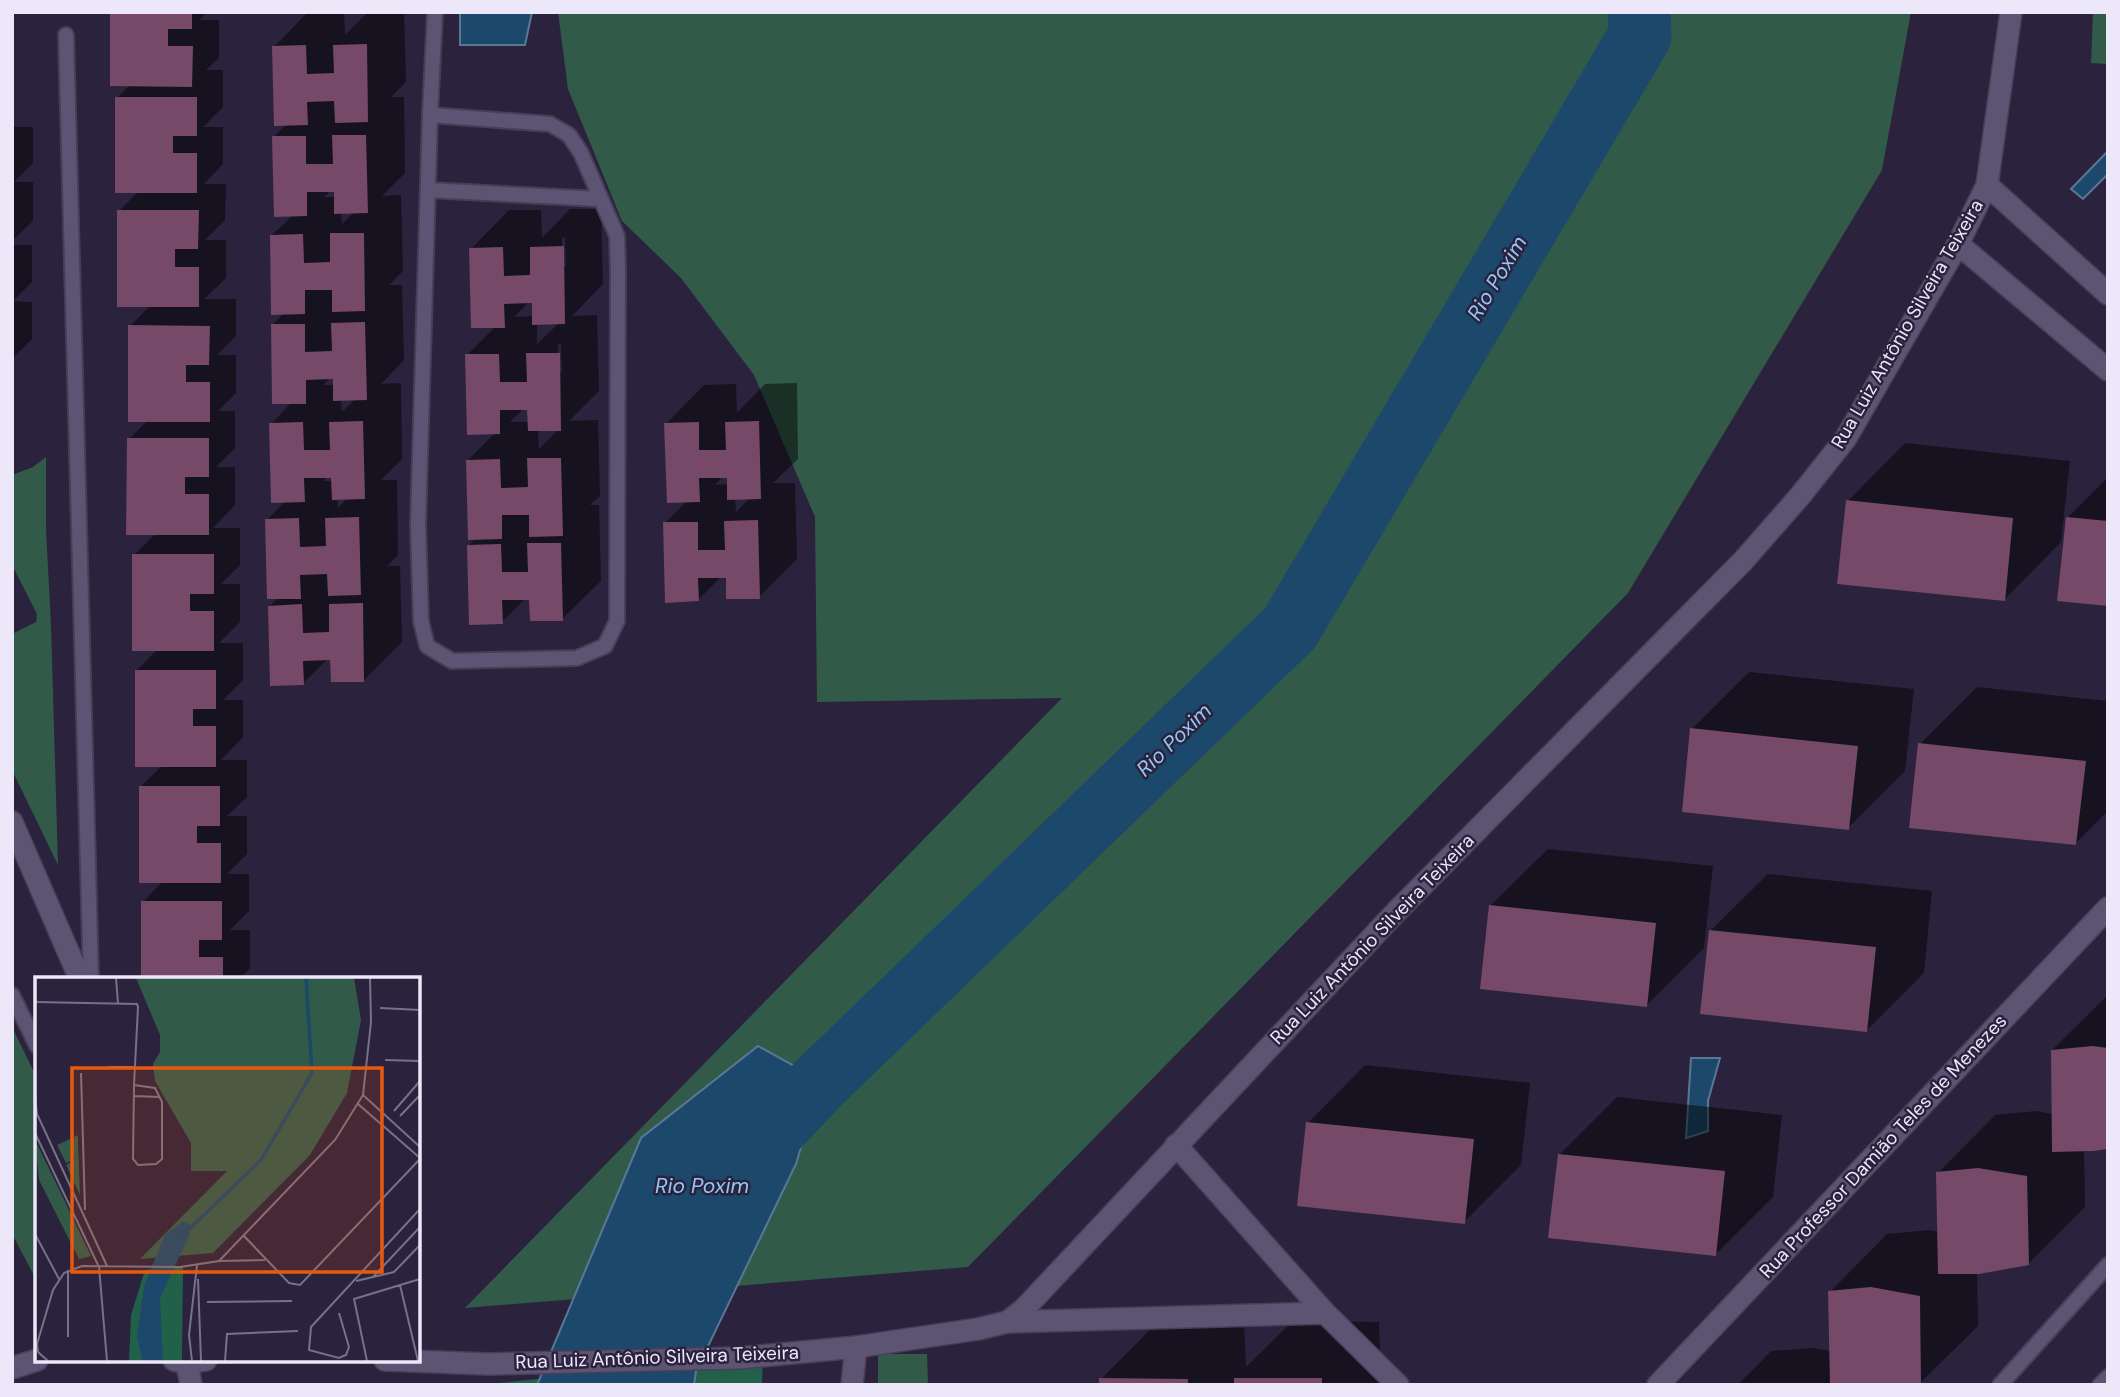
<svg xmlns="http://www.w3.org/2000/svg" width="2120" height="1397" font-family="'DM Sans',sans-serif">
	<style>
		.green { fill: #325a49 }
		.forest { fill: #216149 }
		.water { fill: #1c496b; stroke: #5a7896; stroke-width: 2 }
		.shadow { fill: #0007; fill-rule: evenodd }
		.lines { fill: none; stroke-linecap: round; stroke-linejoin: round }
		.river { stroke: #1c496b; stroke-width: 63 }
		.building { fill: #764968 }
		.service-casing { stroke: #483f56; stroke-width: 18 }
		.minor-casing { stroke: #483f56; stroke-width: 24 }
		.tertiary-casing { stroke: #483f56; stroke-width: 24 }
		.service { stroke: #5d5473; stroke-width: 14 }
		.minor { stroke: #5d5473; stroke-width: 21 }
		.tertiary { stroke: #5d5473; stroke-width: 21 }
		.labels { text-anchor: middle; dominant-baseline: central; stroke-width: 5; stroke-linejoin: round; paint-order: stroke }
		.street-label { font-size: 19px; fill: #ece7f9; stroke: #2b223d }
		.water-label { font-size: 21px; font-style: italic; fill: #93c8f5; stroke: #2b223d }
		.inset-river { fill: none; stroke: #1c496b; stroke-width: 3.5 }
		.inset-road { fill: none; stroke: #787188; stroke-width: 2 }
		.view { fill: #e8590c; fill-opacity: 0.15; stroke: #e8590c; stroke-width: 3.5 }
		.inset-edge { fill: none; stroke: #ece7f9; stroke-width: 3.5 }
	</style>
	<rect width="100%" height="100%" fill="#2b223d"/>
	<path class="green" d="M558,12h1353l-29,158 -254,423 -660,674 -503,41 597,-610 -245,4 -2,-185 -61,-142 -73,-97 -59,-57 -54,-132z
		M2093,12h15v52l-17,-1z
		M46,457v72l5,96 7,240 -46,-95v-136l24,-12 1,-8 -25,-49v-90l21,-8z
		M12,1027l25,51v203l-25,-47z
		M878,1354h49l1,31h-50z"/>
	<path class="forest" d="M763,1356l-1,29h-264l1,-2z"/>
	<path class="water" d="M460,12h72l-7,33h-65z
		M2108,151v23l-25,25 -12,-10z
		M758,1046l63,35 -25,83 -100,207 -2,14h-157l104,-247z
		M1691,1058h29l-12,43v30l-22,7z"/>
	<path class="shadow" d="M112,12h95l-8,8h20v38l-13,12h17v37l-20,20h20v37l-19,20h22l-1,36 -20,20h21v38l-22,21h32v37l-19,19h19v38l-18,18h17v37l-19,19h19v38l-22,23h27v37l-19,19h19v38l-21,21h24v37l-20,20h20v37l-22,23h26v37l-20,19h20v38l-20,20h22v37l-19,19h20v38l-11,11h-96v-77l20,-21 -23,-94 23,-22 -27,-94 22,-22 -24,-94 22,-22 -27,-94 18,-18 -17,-95 21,-21 -32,-94 19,-19 -21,-94 13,-13z
		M308,12h36l1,23 23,-23h36l2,70 -15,15h13l1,76 -23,23 19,-1 2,76 -14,14h13l2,75 -23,24 20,-1 1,76 -21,21h16l1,75 -11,11h13l2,76 -38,38 -32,-22 -4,1 -25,24 -33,-77 9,-9 -12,-77 18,-19 -14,-77 21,-22 -20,-77 12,-12 -13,-77 22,-21 -19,-78 12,-13 -12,-77zM331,190h5v7h-12zM355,211l-13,13 -1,-12zM330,378h4l1,7h-12zM341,399h14l-13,13zM328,476h5v5h-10zM348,497l-10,11 -1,-10z
		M12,127h21v36l-19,19h19v39l-21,20z
		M570,209h31l2,75 -31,32 25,-1 2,76 -30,30 29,-1 2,76 -10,9h9l2,76 -39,38 -31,-21h-5l-24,24 -33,-77 7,-7 -8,-78 28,-28 -29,-77 29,-29 -25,-77 38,-39h32l1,28zM565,237l1,29h-4v-28zM533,301l1,15 -20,1 15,-15zM537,323h22l-22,21zM558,344h3l1,28h-4zM524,408h5l1,14h-20zM538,429h21l-20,20z
		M12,245h20v37l-19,19 19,1v37l-20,20z
		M797,383l1,76 -25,24h22l2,76 -38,38 -32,-21h-5l-24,24 -33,-77 22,-22 -21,-77 38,-39 32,-1 1,29 28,-29zM723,476h6v8l-14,1zM751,497l-15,15 -1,-14z
		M1905,443l165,18 -9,81 -57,58 -156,-99z
		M2108,477v127l-40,-87z
		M1749,672l165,17 -9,82 -57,57 -156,-99z
		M1977,687l131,14v110l-32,32 -156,-99z
		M1548,849l165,17 -9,82 -57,57 -157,-99z
		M1768,874l164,17 -8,82 -57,57 -157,-99z
		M2108,995v152l-24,3 1,57 -57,57 -51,8 1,54 -58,57 -10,2h-172l33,-34 41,-3 19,3 -1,-59 57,-58 42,-4 10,2 -1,-59 57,-58 41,-4 17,3 -1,-64z
		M1365,1065l165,18 -9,82 -57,57 -156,-99z
		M1617,1097l165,18 -9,82 -57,57 -157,-99z
		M1293,1321l86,1 2,63h-280v-6l57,-57h86l2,45z"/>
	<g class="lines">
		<path class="river" d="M762,1143l59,-62 469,-453 350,-592 -1,-24"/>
	</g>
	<path class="building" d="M110,12h82v17h-24v17h25l-1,41 -82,-1z
		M367,44l1,78 -33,1 -1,-22 -27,1 1,23 -34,1 -2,-80 34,-1 1,29 27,-1 -1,-28z
		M115,97h82v39h-24v17h24v40h-82z
		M332,135h34l2,78 -34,1v-22h-27v24l-33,1 -2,-81h34v28h27z
		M117,210h82l-1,39h-23v18h24v40h-82z
		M330,233h34l1,78 -33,1v-22h-27v24l-34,1 -1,-80 33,-1 1,29 26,-1z
		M564,246l1,78 -33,1v-22l-28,1 1,24h-34l-2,-80 34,-1 1,29 26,-1v-28z
		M365,322l2,78 -34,1v-22l-27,1v24h-34l-1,-80h34v28l27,-1 -1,-28z
		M128,325l82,1 -1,39h-23v17h24v40h-82z
		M526,353h34l1,78h-33l-1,-21h-27v24l-33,1 -2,-81h34l1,28h27z
		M363,421l2,78 -33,1 -1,-22h-27l1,24 -34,1 -2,-80 34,-1 1,28h26l-1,-28z
		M759,421l2,78 -34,1v-22h-28l1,24 -33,1 -3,-80 35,-1v28h27l-1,-28z
		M127,438h82v39h-24v17h24v41h-83z
		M527,458h34l2,78 -34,1v-22h-27v24l-34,1 -2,-80 34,-1 1,29 27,-1z
		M1846,500l167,18 -8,83 -168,-17z
		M359,517l2,78 -33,1 -1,-22 -27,1 1,24h-34l-2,-80 34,-1 1,29 26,-1 -1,-28z
		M2066,517l42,4v85l-51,-5z
		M758,520l2,79h-34v-21h-28l1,23 -34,2 -2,-81h35v28h27l-1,-29z
		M527,543h34l2,78h-33l-1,-21h-27l1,24 -34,1 -2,-80 34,-1 1,28h26z
		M132,554h82v40h-24v17h24v40h-82z
		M363,603l1,79h-33l-1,-22 -27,1 1,24 -34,1 -2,-80 34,-2 1,29 26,-1v-28z
		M135,670h81v39h-23v17h23v41h-81z
		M1690,728l168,18 -9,84 -167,-18z
		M1918,743l168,18 -10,84 -167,-17z
		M139,786h81v40h-23v17h24v40h-82z
		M141,901h81v39h-23v17h24v22h-82z
		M1489,905l167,18 -9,84 -167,-18z
		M1709,930l167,17 -9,85 -167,-18z
		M2093,1046l15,2v101l-15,2 -41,1 -1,-102z
		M1306,1122l168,17 -9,85 -168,-18z
		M1558,1154l167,17 -9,85 -168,-18z
		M1978,1168l49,8 2,89 -50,9h-41l-2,-102z
		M1871,1287l49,9 1,89h-91l-2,-94z
		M1099,1378l89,1v6h-89z
		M1234,1378h88v7h-88z"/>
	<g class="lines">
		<defs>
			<path id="service" d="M66,35l25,944
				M430,115l120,9 19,11 12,18 36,83 1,33 -1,352 -12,25 -28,12 -125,3 -25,-15 -6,-25 -3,-96 12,-410 5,-103
				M428,190l172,9
				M12,995l25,51
				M2000,1385l108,-120
				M2100,1385l8,-8"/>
			<path id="minor" d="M1987,185l121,109
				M1958,244l150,126
				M12,822l68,157
				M1176,1145l149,168 73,72
				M1007,1322l318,-9
				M187,1363l4,22
				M852,1385l4,-38
				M1658,1385l450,-477"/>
			<path id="tertiary" d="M174,1360l13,3 19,-3
				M385,1360l103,4 251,-6 117,-11 122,-18 29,-7 17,-13 372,-397 347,-351 57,-65 46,-58 112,-194 29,-59 24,-173
				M12,1368l25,-8"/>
		</defs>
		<use href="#service" class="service-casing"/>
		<use href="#minor" class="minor-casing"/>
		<use href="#tertiary" class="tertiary-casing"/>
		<use href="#service" class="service"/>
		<use href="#minor" class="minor"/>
		<use href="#tertiary" class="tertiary"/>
	</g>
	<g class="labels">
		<g class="street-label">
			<text transform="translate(1907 324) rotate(-60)">Rua Luiz Antônio Silveira Teixeira</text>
			<text transform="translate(1372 939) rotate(-46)">Rua Luiz Antônio Silveira Teixeira</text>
			<text transform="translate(1883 1146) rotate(-47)">Rua Professor Damião Teles de Menezes</text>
			<text transform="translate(657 1357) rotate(-2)">Rua Luiz Antônio Silveira Teixeira</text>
		</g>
		<g class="water-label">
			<text transform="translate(1497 278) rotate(-59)">Rio Poxim</text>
			<text transform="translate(1174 740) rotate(-44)">Rio Poxim</text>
			<text x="702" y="1186">Rio Poxim</text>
		</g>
	</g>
	<g transform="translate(35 977)">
		<rect width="385" height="385" fill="#2b223d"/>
		<path d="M101,1h218l7,42 -14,73 -37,62 -97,98 -73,6 87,-88h-36v-28l-36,-62 -2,-17 7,-12v-17zM43,158v10l2,50 -14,-30 11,-7 -11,5 -9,-18zM0,163l23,47 33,69 -12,3 -40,-79z" fill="#325a49"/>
		<path d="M148,289l-1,95h-53l2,-46 14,-45z" fill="#216149"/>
		<path d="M148,244l9,5 -4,12 -28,60 3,63h-21l-5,-25 7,-50 21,-51z" fill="#1c496b"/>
		<path class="inset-river" d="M148,258l78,-75 51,-87 -6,-95"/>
		<path class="inset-road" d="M81,1l2,25M0,25l102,2 1,3 -4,78 -1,74 5,6 18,-1 6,-5v-57l-7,-14 -21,-3M345,31l40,2M350,83l35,1M74,90h26M46,96l4,137M0,118l2,19 70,152M328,118l57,52M99,119l25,1M323,127l62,54M359,134l26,-30M365,139l20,-21M0,156l64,134 8,94M0,257l24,45M209,259l45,47 11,2 120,-126M184,284l46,-1M338,300l47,-50M163,302l3,82M321,304l38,-9 26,-27M365,308l18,76M172,325l85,-1M304,336l10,34 -3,8 -7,3 -30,-8 2,-23 109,-118M33,360v-67M13,384l-10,-9 -1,-8 16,-54 11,-17 18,-7 98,1 39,-6 116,-121 28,-45 8,-73 -1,-44M157,384l-3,-26 8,-70M190,384l2,-27 71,-3M332,384l-13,-62 66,-20"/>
		<path class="view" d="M37,91h310v204h-310z"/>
		<rect width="385" height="385" class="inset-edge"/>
	</g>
	<rect width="2120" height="1397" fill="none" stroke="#ece7f9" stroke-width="28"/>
</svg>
